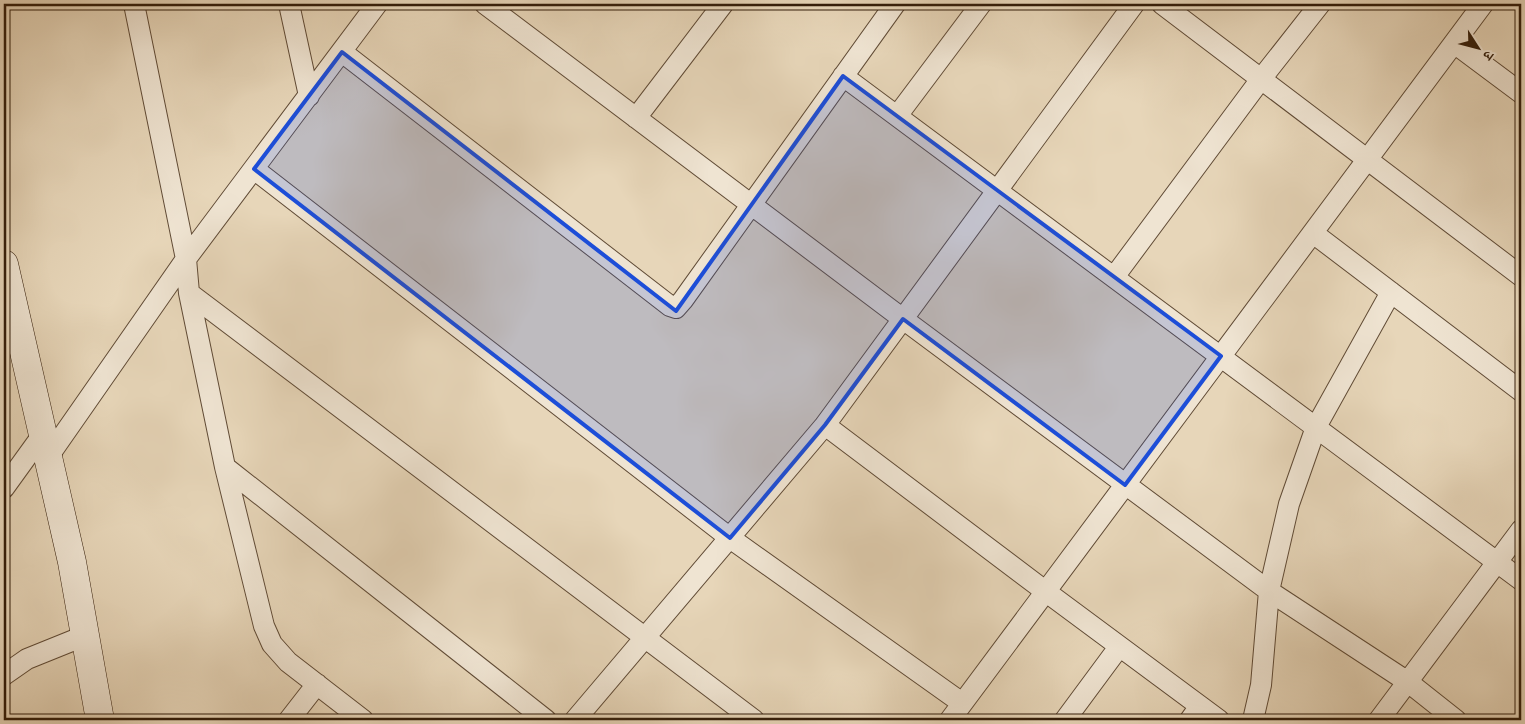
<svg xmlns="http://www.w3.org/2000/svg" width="1525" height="724" font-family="'IM FELL Great Primer','Noto Serif Devanagari',serif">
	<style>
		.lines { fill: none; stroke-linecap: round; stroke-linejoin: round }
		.street-casing { stroke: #604b36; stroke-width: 22 }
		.secondary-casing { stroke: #331d0a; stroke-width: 29 }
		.street { stroke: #efe4d2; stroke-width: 20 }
		.secondary { stroke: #efe4d2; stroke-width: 28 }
		.marked { fill: #1d4ed8; fill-opacity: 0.2; stroke: #1d4ed8; stroke-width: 4; stroke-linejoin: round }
	</style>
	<rect width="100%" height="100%" fill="#e7d6b9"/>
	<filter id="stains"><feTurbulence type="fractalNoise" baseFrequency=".004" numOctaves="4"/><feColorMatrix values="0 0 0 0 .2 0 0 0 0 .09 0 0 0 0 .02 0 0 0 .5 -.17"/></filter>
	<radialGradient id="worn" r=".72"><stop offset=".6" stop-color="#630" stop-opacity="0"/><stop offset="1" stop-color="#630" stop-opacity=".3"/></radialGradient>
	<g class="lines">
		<defs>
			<path id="street" d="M134,4l52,255 3,34 36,174 39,159 8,18 16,18 75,58
				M289,4l20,92
				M485,4l418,315 366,272 139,91 48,38
				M1162,4l359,272
				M1454,43l67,50
				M342,52l328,254 6,2 7,-8 212,-296
				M843,76l678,504
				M897,116l84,-112
				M636,118l87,-114
				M254,169l476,369 232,165
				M1313,233l208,158
				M1114,277l147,-198 59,-75
				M189,293l565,427
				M825,425l220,166 174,129
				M48,457l138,-198 191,-255
				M225,467l321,253
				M4,488l39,-54
				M4,675l23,-16 57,-23
				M289,720l28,-36
				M575,720l250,-295 309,-421
				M950,720l533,-716
				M1065,720l54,-73
				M1190,720l10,-14
				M1253,720l8,-35 8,-94 20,-87 27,-77 75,-135
				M1379,720l142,-190"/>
			<path id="secondary" d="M4,264l68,298 28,158"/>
		</defs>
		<use href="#street" class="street-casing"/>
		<use href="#secondary" class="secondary-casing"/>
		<use href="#street" class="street"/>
		<use href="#secondary" class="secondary"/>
	</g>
	<path class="marked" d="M342,52l334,259 167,-235 378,280 -96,129 -222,-166 -78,106 -95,113 -476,-369z"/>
	<rect width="1525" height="724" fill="none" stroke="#e7d6b9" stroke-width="20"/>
	<rect x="5" y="5" width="1515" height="714" fill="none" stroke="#331d0a" stroke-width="2.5"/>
	<rect x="10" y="10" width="1505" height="704" fill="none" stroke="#331d0a"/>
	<g transform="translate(1478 48) rotate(126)" stroke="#efe4d2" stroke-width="4" paint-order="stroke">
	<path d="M0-4L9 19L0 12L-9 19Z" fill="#331d0a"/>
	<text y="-8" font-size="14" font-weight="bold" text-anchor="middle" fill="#331d0a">उ</text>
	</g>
	<rect width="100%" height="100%" filter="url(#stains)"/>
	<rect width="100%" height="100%" fill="url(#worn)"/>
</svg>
